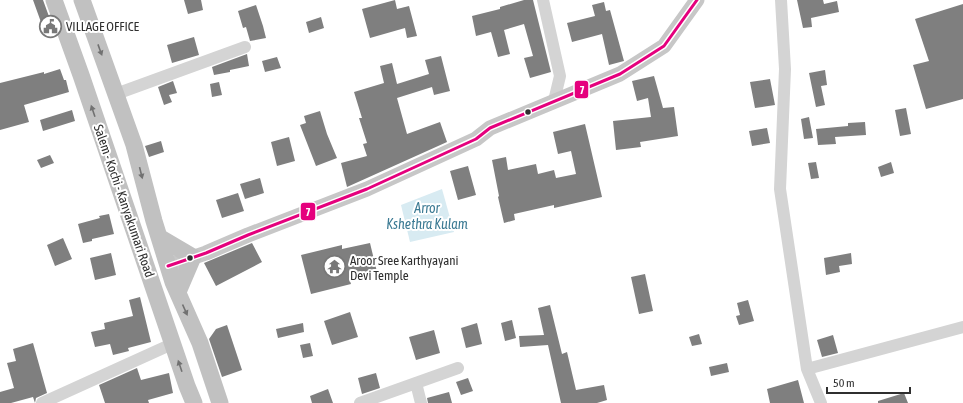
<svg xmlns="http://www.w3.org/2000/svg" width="963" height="403" font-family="'Asap Condensed',sans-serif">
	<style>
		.water { fill: #d8ebf2 }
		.building { fill: #7f7f7f }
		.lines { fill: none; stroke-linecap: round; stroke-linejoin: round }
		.minor { stroke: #d4d4d4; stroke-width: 12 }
		.major { stroke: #c7c7c7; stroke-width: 15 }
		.highway { stroke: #c1c1c1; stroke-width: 17 }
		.bus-1-casing { stroke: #fff; stroke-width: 6 }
		.bus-1 { stroke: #e5007d; stroke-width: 3 }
		.oneway { fill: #717171 }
		.bus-dot { fill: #2f2f2f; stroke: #fff; stroke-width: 1.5 }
		.labels { text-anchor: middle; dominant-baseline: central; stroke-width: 4; stroke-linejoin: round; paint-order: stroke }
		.poi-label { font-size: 13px; fill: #2f2f2f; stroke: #fff; text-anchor: start }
		.street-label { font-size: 13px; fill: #2f2f2f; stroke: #fff }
		.water-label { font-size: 14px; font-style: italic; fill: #3b7a93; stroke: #fff }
		.line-badge { stroke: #fff; stroke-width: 1.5 }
		.badge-label { font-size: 11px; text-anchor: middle; font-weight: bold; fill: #fff }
	</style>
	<rect width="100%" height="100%" fill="#fff"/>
	<path class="water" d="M442,189l12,43 -44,10 -9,-37z"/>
	<path class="building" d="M33,0h10l8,22 -9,3z
		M184,0h17l2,10 -15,4z
		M395,0l2,9 12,-3 8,30 -10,2 -2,-10 -35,10 -8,-29z
		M524,0h9l18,72 -21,6 -6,-20 9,-2 -9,-32 -20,6 6,24 -12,3 -7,-25 -15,4 -4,-20 28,-7v-2z
		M797,0h26l1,4 13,-3 2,11 -28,6 1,9 -9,1z
		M604,2l2,9 4,-1 14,51 -15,4 -7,-31 -30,8 -5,-19 28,-7 -3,-11z
		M963,4v95l-37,10 -13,-44 16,-4 -14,-42z
		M256,5l7,21 3,12 -16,3 -4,-14 -3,1 -5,-17z
		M321,17l3,11 -15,5 -3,-11z
		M194,37l5,18 -27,8 -5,-18z
		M247,54l2,12 -19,4v2l-16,3 -2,-8z
		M441,56l9,35 -16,4 -2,-8 -35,11 10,36 33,-12 7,20 -100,45 -6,-24 26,-7 -4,-12 4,-1 -8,-25h3l-8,-26 30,-9 -4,-17 12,-3 5,21 32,-10 -4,-14z
		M277,57l4,11 -16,4 -3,-11z
		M60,69l4,11h2l3,12 -45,13 5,17 -29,8v-47l44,-11v2z
		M825,70l2,15 -6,1 4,19 -9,2 -7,-34z
		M654,76l9,32 11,-1 4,29 -38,6 1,5 -25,3 -3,-29 38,-4 -3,-19 -11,3 -5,-20z
		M770,79l5,26 -20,3 -5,-26z
		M173,81l4,12 -8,2 3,7 -8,3 -6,-18z
		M219,82l3,13 -10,2 -2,-13z
		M906,108l5,26 -11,2 -5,-26z
		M72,110l3,11 -32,10 -3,-11z
		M320,111l7,23 10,24 -21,8 -16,-41 6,-2 -2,-7z
		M809,117l4,21 -9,1 -3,-20z
		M865,122l1,13 -31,2 1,7 -18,1 -2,-16 32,-3v-3z
		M585,124l17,73 -48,11v-3l-40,9 1,6 -11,3 -6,-26 1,-1 -7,-36 14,-3 2,13 28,-6 2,10 16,-4 2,8 20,-4 -5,-23 -13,3 -5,-22z
		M767,128l3,15 -18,3 -3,-15z
		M289,137l6,24 -18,5 -6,-24z
		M161,141l3,11 -15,5 -4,-11z
		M50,155l4,8 -13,5 -4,-8z
		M816,162l3,16 -8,1 -3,-16z
		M891,162l3,11 -13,4 -3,-10z
		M468,166l8,29 -18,5 -8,-29z
		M260,178l4,15 -19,6 -5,-15z
		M238,193l6,18 -22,7 -6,-18z
		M109,214l5,20 -22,5v2l-9,2 -5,-19 22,-6 -1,-2z
		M63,238l9,21 -17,7 -8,-21z
		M252,243l10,19 -46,24 -12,-23z
		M370,243l7,29 -28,6 2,6 -40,10 -10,-39 41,-10v4z
		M111,253l5,22 -21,5 -5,-22z
		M851,253l1,11 -13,2 1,6 -14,3 -2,-17z
		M645,274l8,37 -14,3 -8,-37z
		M140,297l11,45 -23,6 1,3 -16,4 -3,-11 -15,3 -4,-15 14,-3 -1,-6 29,-7 -4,-16z
		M748,300l6,21 -15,4 -3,-9 4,-1 -3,-12z
		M550,305l12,49 5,-2 9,38 28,-5 3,15 -10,3h-36l-13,-58 -28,2 -1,-11 25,-1 -6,-27z
		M350,312l8,25 -26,8 -8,-24z
		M512,320l4,18 -11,3 -4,-18z
		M303,323l1,9 -26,6 -2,-9z
		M477,323l5,21 -16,4 -5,-20z
		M227,325l15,45 -20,7 -13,-38 7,-10z
		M434,330l6,23 -24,7 -7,-23z
		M699,334l3,10 -10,2 -3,-9z
		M833,335l5,18 -16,4 -5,-17z
		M33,343l14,50 -11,5 -1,5 -2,-6 -22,6h-11v-11l14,-4 -7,-25 9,-2 -3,-12z
		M310,343l3,13 -10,2 -3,-13z
		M727,363l2,9 -18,4 -2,-9z
		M137,368l4,12 28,-7 4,20 -25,7 1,3h-44l-6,-18z
		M376,373l4,15 -18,6 -4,-16z
		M468,378l5,13 -12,4 -5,-13z
		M798,380l6,23h-34l-3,-14z
		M328,389l5,14h-21l-2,-7z
		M449,392l3,11h-24l-1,-5z
		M904,393l4,10h-30v-2z"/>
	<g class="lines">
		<path class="minor" d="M543,0l17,76 -6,25
			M781,0l4,69 -5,120 27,180 156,-42
			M116,94l129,-47
			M807,369l14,34
			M416,383l5,20
			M42,403l130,-59
			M360,403l98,-35"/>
		<path class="major" d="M168,266l38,-13 42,-18 119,-46 109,-50 14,-11 130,-54 44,-28 33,-46"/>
		<path class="highway" d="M54,0l27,75 106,311 7,17
			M82,0l52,145 20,76 19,61 27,61 20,60
			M159,237l34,20 -15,35"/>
		<defs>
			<path id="bus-1" d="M168,266l38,-13 42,-18 119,-46 109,-50 14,-11 130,-54 44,-28 33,-46"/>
		</defs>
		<use href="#bus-1" class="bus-1-casing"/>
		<use href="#bus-1" class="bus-1"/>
	</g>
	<defs><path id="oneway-solid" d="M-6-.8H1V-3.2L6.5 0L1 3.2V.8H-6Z"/></defs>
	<g class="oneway">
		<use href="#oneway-solid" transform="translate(100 50) rotate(70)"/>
		<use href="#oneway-solid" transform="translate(93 111) rotate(-109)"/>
		<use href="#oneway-solid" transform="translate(141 173) rotate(76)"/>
		<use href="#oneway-solid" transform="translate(185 310) rotate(66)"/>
		<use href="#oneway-solid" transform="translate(180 366) rotate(-109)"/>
	</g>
	<defs>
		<symbol id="civic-ring" viewBox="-11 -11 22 22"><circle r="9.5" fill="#fff" stroke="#787878" stroke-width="1.5"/><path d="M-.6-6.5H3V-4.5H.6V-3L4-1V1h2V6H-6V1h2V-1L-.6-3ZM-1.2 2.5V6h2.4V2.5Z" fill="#787878"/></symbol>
		<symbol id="temple-ring" viewBox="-11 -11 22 22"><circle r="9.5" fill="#fff" stroke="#787878" stroke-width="1.5"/><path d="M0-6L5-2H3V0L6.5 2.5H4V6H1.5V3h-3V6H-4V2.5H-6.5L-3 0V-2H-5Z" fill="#787878"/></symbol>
	</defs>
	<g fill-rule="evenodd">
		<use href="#civic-ring" x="38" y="14" width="25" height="25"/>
		<use href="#temple-ring" x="322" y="254" width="25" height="25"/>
	</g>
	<g class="bus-dot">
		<circle cx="528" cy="112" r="3.5"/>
		<circle cx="190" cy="258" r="3.5"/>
	</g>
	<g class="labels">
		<g class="poi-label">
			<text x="66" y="26">VILLAGE OFFICE</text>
			<text x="350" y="260">Aroor Sree Karthyayani<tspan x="350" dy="15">Devi Temple</tspan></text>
		</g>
		<g class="street-label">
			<text transform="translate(124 201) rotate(71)">Salem - Kochi - Kanyakumari Road</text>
		</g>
		<g class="water-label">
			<text x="427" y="208">Arror<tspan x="427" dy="16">Kshethra Kulam</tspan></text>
		</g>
	</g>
	<g class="line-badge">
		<rect x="574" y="80" width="15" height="19" rx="4" fill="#e5007d"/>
		<rect x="300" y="202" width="16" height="19" rx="4" fill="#e5007d"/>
	</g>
	<g class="badge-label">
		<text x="582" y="94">7</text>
		<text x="308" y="216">7</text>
	</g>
	<path d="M827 387v6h83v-6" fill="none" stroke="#2f2f2f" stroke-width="2"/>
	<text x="833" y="387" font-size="12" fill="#2f2f2f" stroke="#ffffff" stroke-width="3" paint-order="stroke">50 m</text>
</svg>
